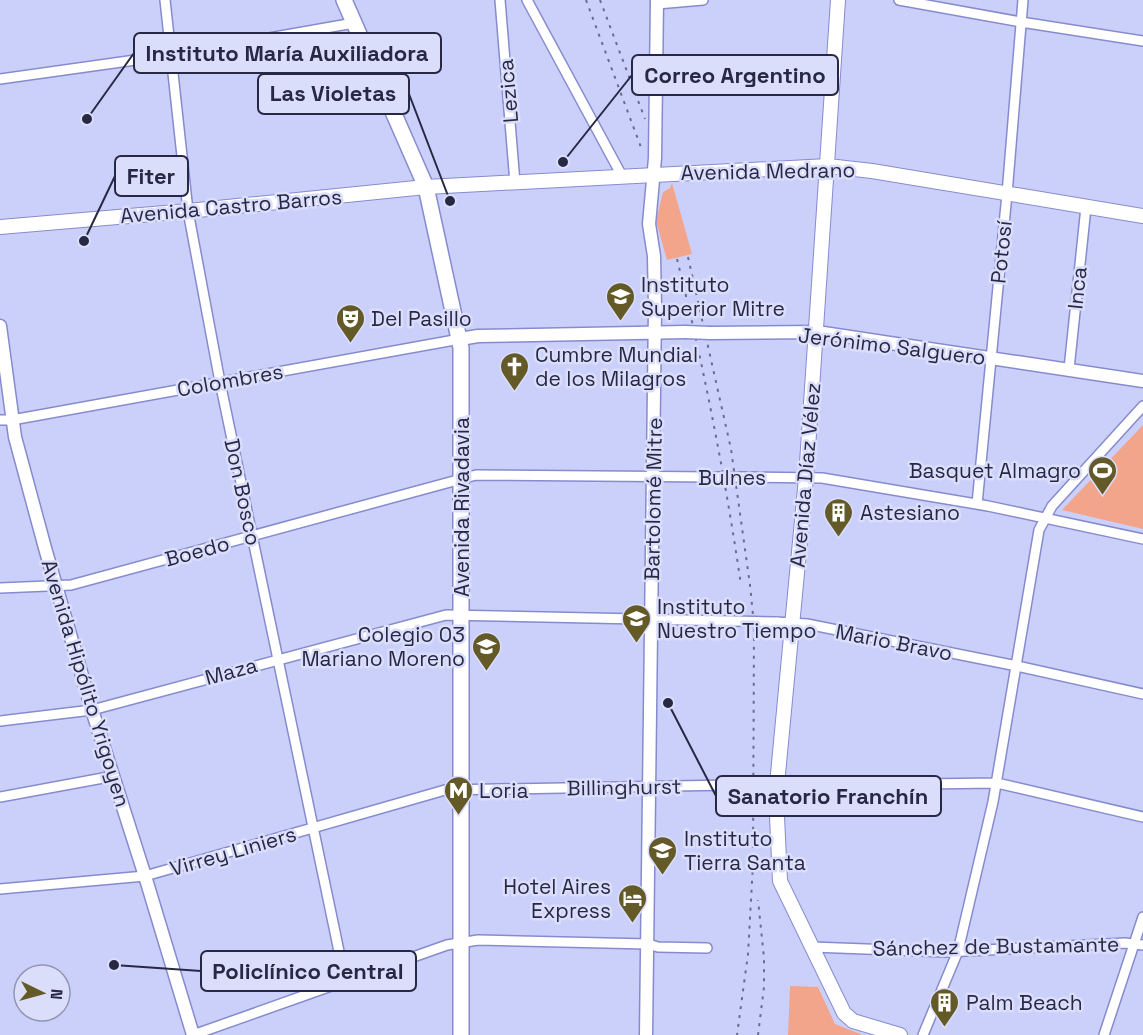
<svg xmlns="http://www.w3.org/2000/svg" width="1143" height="1035" font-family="'Space Grotesk',sans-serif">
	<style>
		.park { fill: #f2a58b }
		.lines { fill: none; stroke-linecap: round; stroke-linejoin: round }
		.minor-casing { stroke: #868bce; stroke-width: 12 }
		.tertiary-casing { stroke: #868bce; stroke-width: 15 }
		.secondary-casing { stroke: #868bce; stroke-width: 16 }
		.primary-casing { stroke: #868bce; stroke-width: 18 }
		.minor { stroke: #fff; stroke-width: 9 }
		.tertiary { stroke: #fff; stroke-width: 12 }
		.secondary { stroke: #fff; stroke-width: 14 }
		.primary { stroke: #fff; stroke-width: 15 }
		.rail { stroke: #696c8e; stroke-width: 2; stroke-dasharray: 3 6; stroke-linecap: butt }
		.minor-bridge-casing { stroke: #868bce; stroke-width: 12; stroke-linecap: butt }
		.tertiary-bridge-casing { stroke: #868bce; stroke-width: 15; stroke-linecap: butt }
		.minor-bridge { stroke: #fff; stroke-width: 9 }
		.tertiary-bridge { stroke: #fff; stroke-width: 12 }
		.labels { text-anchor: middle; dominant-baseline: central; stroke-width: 5; stroke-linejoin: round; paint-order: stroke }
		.street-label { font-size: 21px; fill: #272944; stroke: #dbdefb }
		.poi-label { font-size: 21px; fill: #272944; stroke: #dbdefb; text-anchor: start }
		.leader { fill: none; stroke: #272944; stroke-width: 2 }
		.callout-dot { fill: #272944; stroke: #dbdefb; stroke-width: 2 }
		.callout { fill: #dbdefb; stroke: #272944; stroke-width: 2 }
		.callout-label { font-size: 22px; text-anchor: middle; font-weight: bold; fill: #272944 }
	</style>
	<rect width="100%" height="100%" fill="#cbd0fb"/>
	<path class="park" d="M672,183l20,71 -25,6 -11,-39 7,-29 7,-4z
		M1143,425v104l-81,-19z
		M790,986l28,1 17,37 28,11h-75z"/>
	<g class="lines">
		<defs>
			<path id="minor" d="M165,0l23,211 32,171 125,598
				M500,0l15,183
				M527,0l95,176
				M899,0l122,22 122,19
				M657,4l46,-4
				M0,79l171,-24 183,-32
				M1069,369l17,-162
				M0,420h12l448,-81
				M749,477l73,1 166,28 155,33
				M977,504l30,-310 16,-194
				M0,588l71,-3 405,-110 237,2
				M776,622l31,2 210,42 126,28
				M0,721l92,-11 354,-95 287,6
				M774,786l223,-3 146,34
				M0,797l114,-21
				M0,889l145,-13 300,-86 285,-5
				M812,947l134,5 179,-9 18,2
				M193,1035l254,-90 31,-5 170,4 10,3 49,1
				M923,1035l35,-84 35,-149 46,-272 13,-24 91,-100
				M1104,1035l39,-118"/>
			<path id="tertiary" d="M0,326l15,111 30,111 47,162 53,166 48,159
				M710,333l107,-1 326,49
				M460,339l18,-3 207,-4
				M646,1035l9,-727 -1,-52 -5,-32 6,-66 2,-158"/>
			<path id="secondary" d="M838,0l-32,478 -30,317 4,86 64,132 9,8 47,14
				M0,227l188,-16 238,-24 402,-21 44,5 271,45"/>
			<path id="primary" d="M344,0l82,187 35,161v687"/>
		</defs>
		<use href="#minor" class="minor-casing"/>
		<use href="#tertiary" class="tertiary-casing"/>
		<use href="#secondary" class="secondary-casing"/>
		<use href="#primary" class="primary-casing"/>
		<use href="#minor" class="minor"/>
		<use href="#tertiary" class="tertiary"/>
		<use href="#secondary" class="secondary"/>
		<use href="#primary" class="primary"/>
		<path class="rail" d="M586,0l56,150
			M600,0l45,119
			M688,257l43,192 19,136 4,40 -1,239 -5,90 -11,81
			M677,259c27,108 48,217 64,326
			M758,1035l6,-48v-29l-6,-58"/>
		<defs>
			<path id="minor-bridge" d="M713,477h36
				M733,621l43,1
				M730,785l35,1"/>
			<path id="tertiary-bridge" d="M685,332l25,1"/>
		</defs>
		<use href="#minor-bridge" class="minor-bridge-casing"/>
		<use href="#tertiary-bridge" class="tertiary-bridge-casing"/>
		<use href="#minor-bridge" class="minor-bridge"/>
		<use href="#tertiary-bridge" class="tertiary-bridge"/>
	</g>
	<defs>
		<symbol id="university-pin" viewBox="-11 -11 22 30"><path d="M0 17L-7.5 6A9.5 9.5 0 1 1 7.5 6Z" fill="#635a27" stroke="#dbdefb"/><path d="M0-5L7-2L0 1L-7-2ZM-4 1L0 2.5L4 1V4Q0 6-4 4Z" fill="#fff"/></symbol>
		<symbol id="theatre-pin" viewBox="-11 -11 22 30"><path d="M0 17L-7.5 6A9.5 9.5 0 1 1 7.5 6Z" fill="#635a27" stroke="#dbdefb"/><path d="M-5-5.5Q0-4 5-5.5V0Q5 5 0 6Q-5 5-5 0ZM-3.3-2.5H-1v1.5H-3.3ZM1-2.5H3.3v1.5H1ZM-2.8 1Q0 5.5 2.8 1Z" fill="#fff"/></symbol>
		<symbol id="church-pin" viewBox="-11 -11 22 30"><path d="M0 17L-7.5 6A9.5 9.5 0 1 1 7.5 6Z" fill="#635a27" stroke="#dbdefb"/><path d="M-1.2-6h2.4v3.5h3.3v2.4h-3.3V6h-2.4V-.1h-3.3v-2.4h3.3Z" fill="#fff"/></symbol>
		<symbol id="stadium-pin" viewBox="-11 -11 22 30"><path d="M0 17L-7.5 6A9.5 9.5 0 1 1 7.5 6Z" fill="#635a27" stroke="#dbdefb"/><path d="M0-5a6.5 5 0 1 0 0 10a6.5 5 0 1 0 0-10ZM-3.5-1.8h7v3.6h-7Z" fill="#fff"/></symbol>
		<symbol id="building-pin" viewBox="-11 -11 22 30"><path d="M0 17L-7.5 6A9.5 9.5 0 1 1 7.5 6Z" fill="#635a27" stroke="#dbdefb"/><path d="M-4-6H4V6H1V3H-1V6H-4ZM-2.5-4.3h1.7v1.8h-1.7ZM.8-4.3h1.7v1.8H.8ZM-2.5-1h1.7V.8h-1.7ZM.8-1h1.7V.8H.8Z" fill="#fff"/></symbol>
		<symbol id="school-pin" viewBox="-11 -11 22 30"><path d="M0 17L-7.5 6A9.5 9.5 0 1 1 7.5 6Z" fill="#635a27" stroke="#dbdefb"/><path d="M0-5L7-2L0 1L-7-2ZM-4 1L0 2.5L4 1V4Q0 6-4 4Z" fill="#fff"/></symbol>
		<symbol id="metro-pin" viewBox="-11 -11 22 30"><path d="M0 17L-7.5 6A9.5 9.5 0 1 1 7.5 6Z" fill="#635a27" stroke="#dbdefb"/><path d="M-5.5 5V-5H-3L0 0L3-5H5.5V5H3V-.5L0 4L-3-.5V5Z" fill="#fff"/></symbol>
		<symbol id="hotel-pin" viewBox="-11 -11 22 30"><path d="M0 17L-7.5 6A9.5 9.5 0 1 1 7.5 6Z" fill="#635a27" stroke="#dbdefb"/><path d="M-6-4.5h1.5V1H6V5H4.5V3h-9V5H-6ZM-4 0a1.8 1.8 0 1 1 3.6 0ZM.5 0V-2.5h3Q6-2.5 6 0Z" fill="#fff"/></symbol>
	</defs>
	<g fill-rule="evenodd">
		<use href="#university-pin" x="604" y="280" width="33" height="45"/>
		<use href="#theatre-pin" x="334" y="302" width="33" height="45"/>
		<use href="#church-pin" x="498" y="350" width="33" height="45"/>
		<use href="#stadium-pin" x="1086" y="454" width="33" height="45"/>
		<use href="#building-pin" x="822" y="496" width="33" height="45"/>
		<use href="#university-pin" x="620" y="602" width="33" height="45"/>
		<use href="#school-pin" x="470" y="630" width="33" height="45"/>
		<use href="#metro-pin" x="442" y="774" width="33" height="45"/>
		<use href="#school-pin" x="646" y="834" width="33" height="45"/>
		<use href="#hotel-pin" x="616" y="882" width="33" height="45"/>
		<use href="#building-pin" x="928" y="986" width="33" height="45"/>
	</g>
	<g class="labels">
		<g class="street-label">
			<text transform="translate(508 91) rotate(-95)">Lezica</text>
			<text transform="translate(768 171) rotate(-1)">Avenida Medrano</text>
			<text transform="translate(231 206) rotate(-5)">Avenida Castro Barros</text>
			<text transform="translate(1001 252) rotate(-84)">Potosí</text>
			<text transform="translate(1077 288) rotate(-84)">Inca</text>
			<text transform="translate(892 346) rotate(7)">Jerónimo Salguero</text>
			<text transform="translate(230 380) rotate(-10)">Colombres</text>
			<text transform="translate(805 475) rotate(-85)">Avenida Díaz Vélez</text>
			<text x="732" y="477">Bulnes</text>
			<text transform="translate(243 492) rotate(78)">Don Bosco</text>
			<text transform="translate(653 499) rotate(-89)">Bartolomé Mitre</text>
			<text transform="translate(461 507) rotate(-90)">Avenida Rivadavia</text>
			<text transform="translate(197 551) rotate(-15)">Boedo</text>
			<text transform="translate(894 642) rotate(11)">Mario Bravo</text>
			<text transform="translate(231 671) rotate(-15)">Maza</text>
			<text transform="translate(86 683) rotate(73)">Avenida Hipólito Yrigoyen</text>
			<text transform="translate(624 787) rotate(-1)">Billinghurst</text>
			<text transform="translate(233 851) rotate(-16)">Virrey Liniers</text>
			<text transform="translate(996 946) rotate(-1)">Sánchez de Bustamante</text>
		</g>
		<g class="poi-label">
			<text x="641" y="284">Instituto<tspan x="641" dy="24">Superior Mitre</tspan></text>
			<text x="371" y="318">Del Pasillo</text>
			<text x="535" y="354">Cumbre Mundial<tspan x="535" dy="24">de los Milagros</tspan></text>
			<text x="1081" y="470" text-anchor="end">Basquet Almagro</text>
			<text x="860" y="512">Astesiano</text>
			<text x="657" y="606">Instituto<tspan x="657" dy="24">Nuestro Tiempo</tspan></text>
			<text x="465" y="634" text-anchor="end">Colegio 03<tspan x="465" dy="24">Mariano Moreno</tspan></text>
			<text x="479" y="790">Loria</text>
			<text x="684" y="838">Instituto<tspan x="684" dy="24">Tierra Santa</tspan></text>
			<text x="611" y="886" text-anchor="end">Hotel Aires<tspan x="611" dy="24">Express</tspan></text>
			<text x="966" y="1002">Palm Beach</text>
		</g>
	</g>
	<path class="leader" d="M87 119L134 53M563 162L632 75M450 201L409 94M84 241L115 176M668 703L716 796M114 965L201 971"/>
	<g class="callout-dot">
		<circle cx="87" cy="119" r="6"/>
		<circle cx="563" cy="162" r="6"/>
		<circle cx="450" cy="201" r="6"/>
		<circle cx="84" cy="241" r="6"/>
		<circle cx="668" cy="703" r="6"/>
		<circle cx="114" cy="965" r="6"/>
	</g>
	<g class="callout">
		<rect x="134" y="33" width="307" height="40" rx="6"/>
		<rect x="632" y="55" width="206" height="40" rx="6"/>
		<rect x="258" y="74" width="151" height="40" rx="6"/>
		<rect x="115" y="156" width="73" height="40" rx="6"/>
		<rect x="716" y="776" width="225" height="40" rx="6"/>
		<rect x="201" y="951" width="215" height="40" rx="6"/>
	</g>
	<g class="callout-label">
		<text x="287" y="61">Instituto María Auxiliadora</text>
		<text x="735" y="83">Correo Argentino</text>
		<text x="333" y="101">Las Violetas</text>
		<text x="151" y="184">Fiter</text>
		<text x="828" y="804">Sanatorio Franchín</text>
		<text x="308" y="979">Policlínico Central</text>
	</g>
	<g transform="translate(42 993) rotate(95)"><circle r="28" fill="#dbdefb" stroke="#9396b2" stroke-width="1.5"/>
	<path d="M0-4.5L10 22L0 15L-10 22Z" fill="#635a27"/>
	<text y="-9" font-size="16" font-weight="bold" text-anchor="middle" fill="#272944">N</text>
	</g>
</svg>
